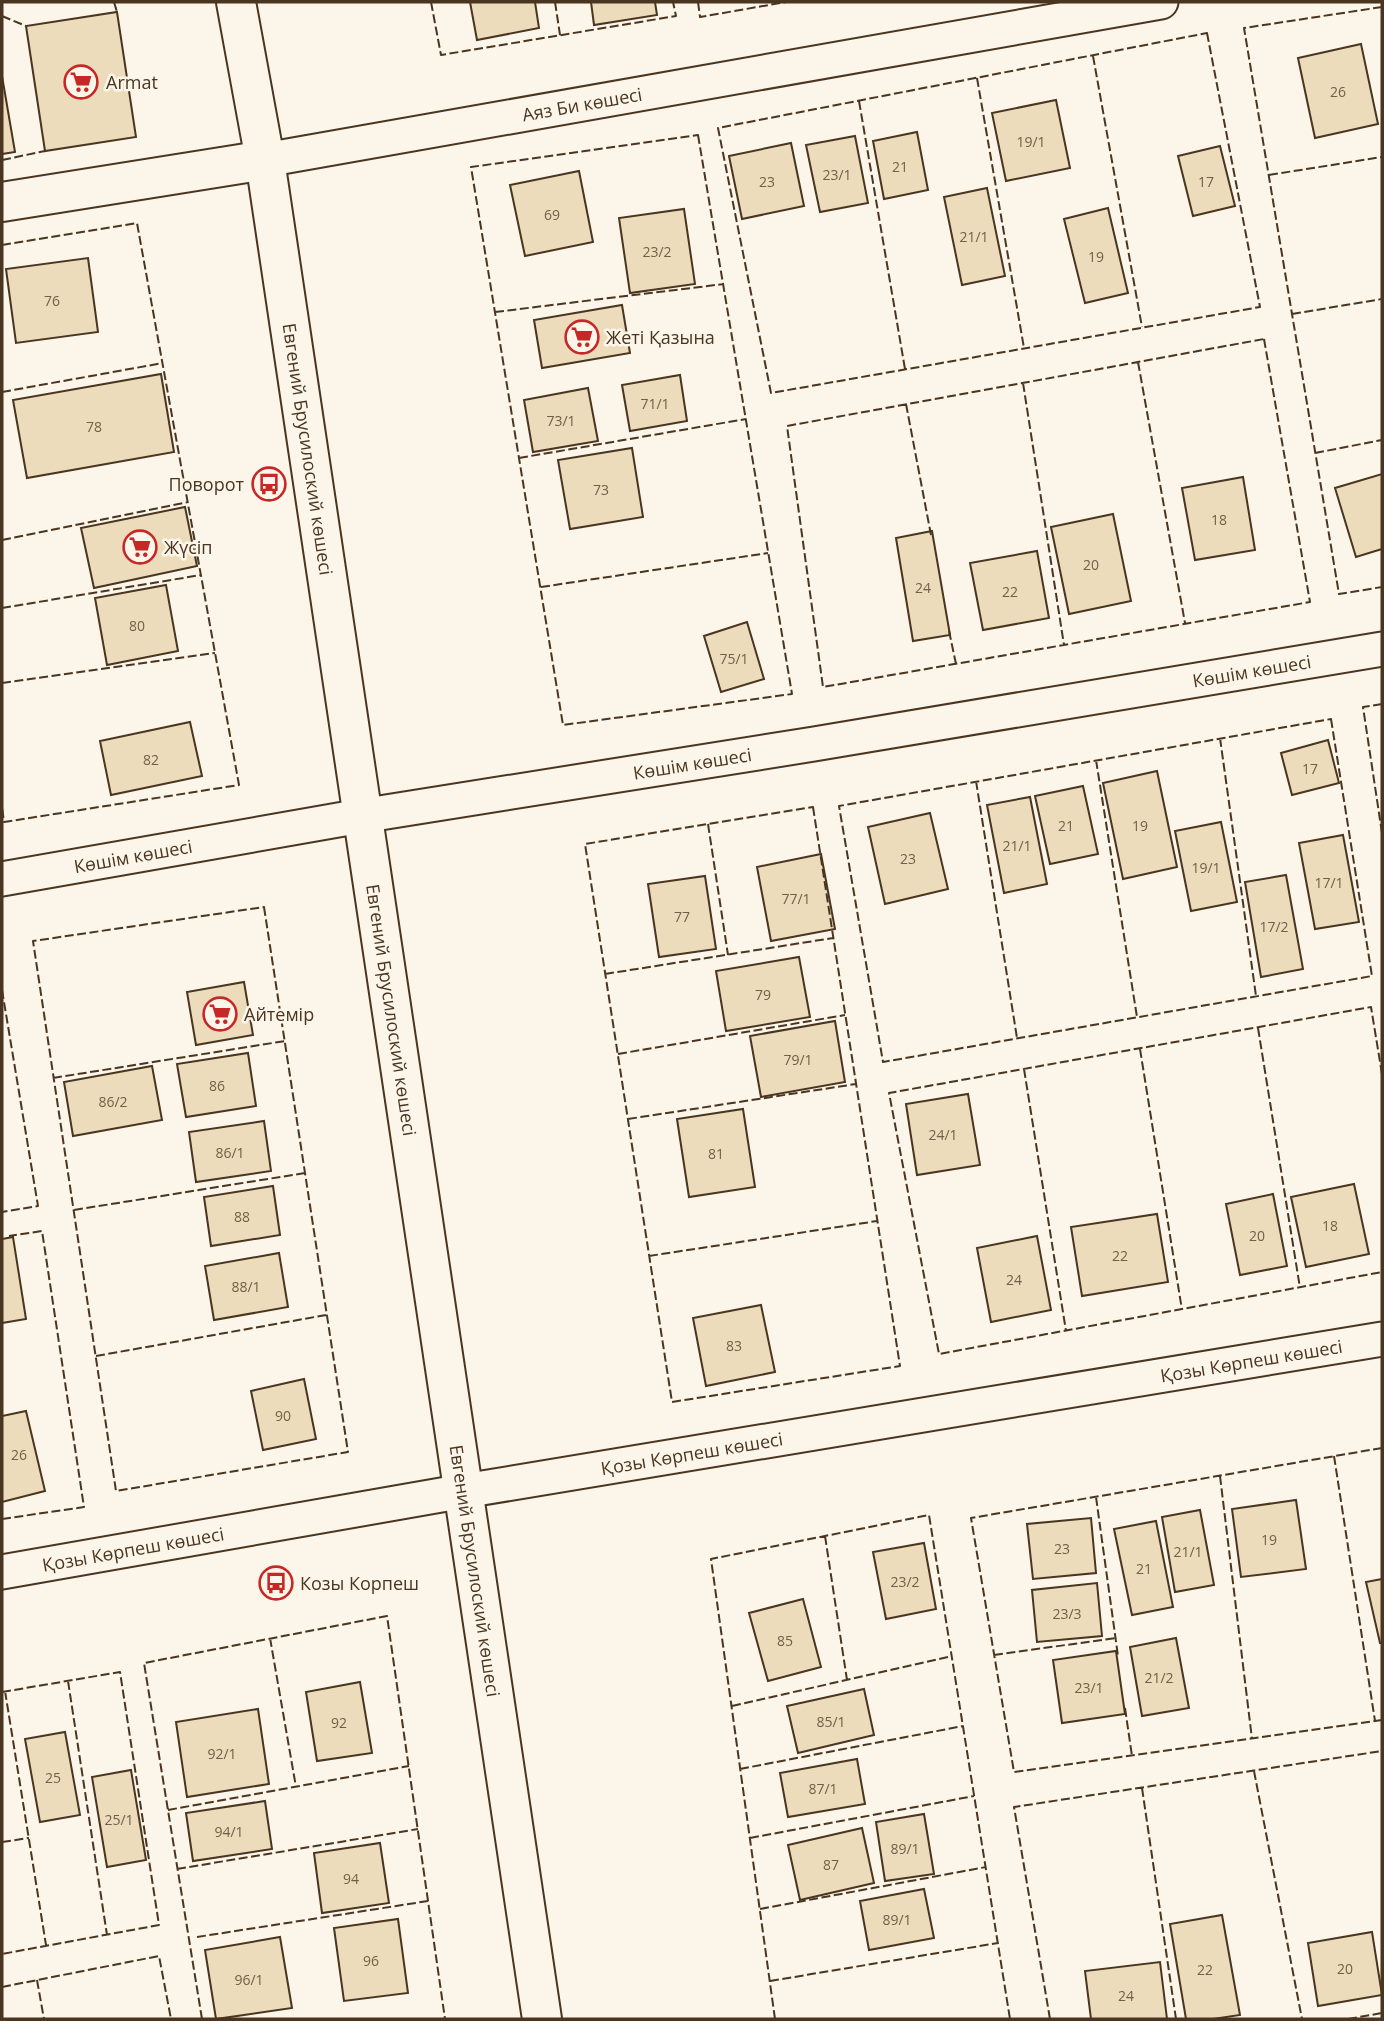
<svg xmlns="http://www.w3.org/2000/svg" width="1384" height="2021" font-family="'Open Sans',sans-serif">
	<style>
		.building { fill: #ecdcbc; stroke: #4a3520; stroke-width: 2 }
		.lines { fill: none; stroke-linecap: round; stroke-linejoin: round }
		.street-casing { stroke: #4a3520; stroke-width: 37 }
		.secondary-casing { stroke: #4a3520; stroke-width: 42 }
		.street { stroke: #fbf6e9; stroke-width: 33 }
		.secondary { stroke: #fbf6e9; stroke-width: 38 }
		.fence { stroke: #4a3520; stroke-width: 2; stroke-dasharray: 9 3.5; stroke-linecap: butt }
		.labels { text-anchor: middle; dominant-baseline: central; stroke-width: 5; stroke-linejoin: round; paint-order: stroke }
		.number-label { font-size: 14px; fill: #725f47 }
		.poi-label { font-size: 18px; fill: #4a3520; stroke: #fbf6e9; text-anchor: start }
		.street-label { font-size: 18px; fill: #4a3520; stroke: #fbf6e9 }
	</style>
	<rect width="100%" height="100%" fill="#fbf6e9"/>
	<path class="building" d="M470,2h65l4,26 -62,12z
		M591,2h64l2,13 -63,10z
		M117,12l19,125 -91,14 -19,-125z
		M1361,44l17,80 -63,14 -17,-80z
		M2,76l13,76 -13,2z
		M1056,100l14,68 -64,13 -14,-68z
		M917,132l11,58 -44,9 -11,-58z
		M855,136l13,67 -48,9 -14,-67z
		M791,143l13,63 -62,13 -13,-63z
		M1220,146l15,60 -42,10 -15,-60z
		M579,171l14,71 -68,14 -15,-71z
		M987,188l18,88 -43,9 -18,-88z
		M1108,208l20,85 -43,10 -21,-84z
		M684,209l11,75 -65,9 -11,-75z
		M88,258l10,74 -82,11 -10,-74z
		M622,305l8,48 -88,15 -8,-48z
		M161,374l13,78 -147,26 -14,-78z
		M680,375l7,46 -57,10 -8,-46z
		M588,388l10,53 -65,11 -9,-52z
		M632,448l11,69 -73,12 -12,-69z
		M1382,474v75l-26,8 -21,-69z
		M1243,477l12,73 -60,10 -13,-72z
		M185,507l12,59 -103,22 -13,-60z
		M1113,514l18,87 -62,13 -18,-87z
		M932,531l18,104 -37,6 -17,-103z
		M1037,551l12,67 -66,12 -13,-67z
		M166,585l12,66 -71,14 -12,-67z
		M747,622l17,57 -43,13 -17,-56z
		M190,722l12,54 -91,19 -11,-54z
		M1328,740l11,43 -47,12 -11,-42z
		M1157,771l20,96 -54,12 -20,-96z
		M1083,786l15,68 -48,10 -15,-68z
		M1030,797l17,87 -43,9 -17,-88z
		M930,813l18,76 -63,15 -17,-77z
		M1221,822l16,80 -46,9 -16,-80z
		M1343,835l16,87 -44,7 -16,-86z
		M821,854l14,75 -64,12 -14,-74z
		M1286,875l17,94 -42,8 -16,-95z
		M705,876l11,73 -57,8 -11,-73z
		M799,957l11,60 -84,14 -10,-60z
		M244,982l9,53 -57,10 -9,-53z
		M835,1021l10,61 -84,15 -11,-61z
		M248,1053l8,53 -70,11 -9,-53z
		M152,1066l10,54 -89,16 -9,-54z
		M968,1094l12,71 -63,10 -11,-71z
		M743,1109l12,78 -66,10 -12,-78z
		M264,1121l7,50 -75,11 -7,-50z
		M1354,1184l15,70 -63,13 -15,-70z
		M273,1186l7,49 -69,11 -7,-49z
		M1273,1194l14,72 -47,9 -14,-71z
		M1157,1214l11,68 -86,14 -11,-69z
		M1037,1236l14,74 -60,12 -14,-74z
		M13,1237l13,82 -24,4v-84z
		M279,1253l9,54 -74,13 -9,-54z
		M761,1305l14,67 -69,14 -13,-68z
		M304,1379l12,60 -53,11 -12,-59z
		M26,1411l19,80 -43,11v-86z
		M1296,1500l10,69 -65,8 -9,-68z
		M1200,1510l14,75 -39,7 -13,-75z
		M1091,1518l5,55 -63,6 -6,-55z
		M1156,1521l17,86 -41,8 -18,-86z
		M924,1543l12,66 -50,10 -13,-67z
		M1382,1579v64h-2l-14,-61z
		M1097,1583l5,53 -65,6 -5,-52z
		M803,1599l18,68 -53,14 -19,-68z
		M1176,1638l13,70 -47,8 -12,-69z
		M1116,1651l9,63 -63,9 -9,-63z
		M360,1682l12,71 -55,8 -11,-69z
		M864,1689l10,46 -76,18 -11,-47z
		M258,1709l11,75 -82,13 -11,-75z
		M65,1732l15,83 -40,7 -15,-83z
		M857,1759l8,45 -77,13 -8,-44z
		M131,1770l15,90 -39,7 -15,-90z
		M265,1801l7,48 -79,12 -7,-48z
		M924,1814l10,60 -49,7 -9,-59z
		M862,1828l12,55 -74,17 -12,-55z
		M380,1843l9,60 -67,10 -8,-60z
		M924,1889l10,49 -65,12 -9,-49z
		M1222,1915l18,100 -27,4h-27l-16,-95z
		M398,1919l10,74 -64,8 -10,-73z
		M1372,1932l10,63 -64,11 -10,-63z
		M280,1937l12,71 -76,11 -11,-69z
		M1160,1962l7,57h-76l-6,-48z"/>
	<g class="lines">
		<defs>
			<g id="street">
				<path id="s1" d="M265,160l896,-158"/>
				<path id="s2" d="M2,879l359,-63 453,-72 568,-95"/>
				<path id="s3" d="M2,1572l462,-81 918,-152"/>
			</g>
			<g id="secondary">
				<path id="s4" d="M236,2l29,158 277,1859"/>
				<path d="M2,202l263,-42"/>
			</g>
		</defs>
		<use href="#street" class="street-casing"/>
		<use href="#secondary" class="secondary-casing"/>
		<use href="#street" class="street"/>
		<use href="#secondary" class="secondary"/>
		<path class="fence" d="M114,2l3,10
			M431,2l10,53 235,-39 -3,-14
			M555,2l5,33
			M698,2l2,15 86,-15
			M1382,7l-138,21 95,566 43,-7
			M2,16l24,10
			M1207,33l53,274 -489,86 -53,-265z
			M1093,56l49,271
			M977,78l47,270
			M859,101l46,268
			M698,135l94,559 -229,31 -92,-558z
			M2,160l43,-9
			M1269,175l113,-18
			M2,245l135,-22 102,562 -235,37 -2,-15
			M495,312l229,-28
			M1292,314l90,-15
			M1264,339l46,263 -487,85 -36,-261z
			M1138,362l47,261
			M1023,383l41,262
			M2,392l161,-29
			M906,404l25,131
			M1315,453l67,-13
			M519,458l227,-39
			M2,540l186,-38
			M541,587l227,-34
			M2,608l199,-33
			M949,631l7,33
			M2,683l213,-30
			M1382,704l-19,3 19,126
			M1331,719l41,257 -489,86 -44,-256z
			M1220,738l36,258
			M1096,760l41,257
			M976,781l41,257
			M813,807l87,559 -228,36 -87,-558z
			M708,824l20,131
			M264,907l84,545 -232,39 -83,-550z
			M605,974l228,-36
			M2,990l36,216 -36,6
			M1258,1028l42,260
			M1140,1049l42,261
			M618,1054l227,-39
			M1024,1069l42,262
			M1382,1074l-11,-67 -482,86 50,261 443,-82
			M53,1078l232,-37
			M628,1119l228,-35
			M74,1210l231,-37
			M649,1256l228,-35
			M96,1356l230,-41
			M1382,1448l-411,70 43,254 368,-52
			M1334,1456l41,265
			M1220,1476l32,263
			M1096,1497l22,159
			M2,1519l82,-12 -42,-276 -33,5
			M825,1536l22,144
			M270,1638l26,149
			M994,1655l122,-17
			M68,1681l39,254
			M5,1691l41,254
			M2,1692l118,-20 39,253 -157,29
			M732,1706l220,-50
			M1125,1708l7,48
			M740,1769l223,-43
			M1254,1771l48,248
			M1142,1788l34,231
			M168,1810l241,-44
			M750,1838l224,-42
			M2,1842l27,-4
			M177,1869l241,-40
			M760,1909l226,-42
			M197,1937l231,-36
			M37,1980l7,39
			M770,1981l228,-38
			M2,1987l157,-31 12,63
			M202,2019l-58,-356 243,-47 58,403
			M775,2019l-64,-460 218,-44 81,504
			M1050,2019l-36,-212 368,-56
			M1348,2019l34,-6"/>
	</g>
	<defs>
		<symbol id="supermarket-ring" viewBox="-11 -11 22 22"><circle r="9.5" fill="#fbf6e9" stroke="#c62828" stroke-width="1.5"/><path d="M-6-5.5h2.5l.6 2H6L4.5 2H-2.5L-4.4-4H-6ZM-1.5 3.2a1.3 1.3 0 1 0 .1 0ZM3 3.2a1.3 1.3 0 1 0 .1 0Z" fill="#c62828"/></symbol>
		<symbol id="bus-ring" viewBox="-11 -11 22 22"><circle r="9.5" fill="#fbf6e9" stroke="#c62828" stroke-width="1.5"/><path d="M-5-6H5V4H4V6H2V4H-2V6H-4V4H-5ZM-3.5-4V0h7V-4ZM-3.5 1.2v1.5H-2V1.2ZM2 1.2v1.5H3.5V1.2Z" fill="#c62828"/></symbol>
	</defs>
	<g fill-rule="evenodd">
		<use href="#supermarket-ring" x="62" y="63" width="38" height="38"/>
		<use href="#supermarket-ring" x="563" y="318" width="38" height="38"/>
		<use href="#bus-ring" x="250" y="465" width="38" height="38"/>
		<use href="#supermarket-ring" x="121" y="528" width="38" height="38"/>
		<use href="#supermarket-ring" x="201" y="995" width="38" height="38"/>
		<use href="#bus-ring" x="257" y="1564" width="38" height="38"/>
	</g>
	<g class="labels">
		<g class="number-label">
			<text x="1338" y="91">26</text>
			<text x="1031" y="141">19/1</text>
			<text x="900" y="166">21</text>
			<text x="837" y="174">23/1</text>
			<text x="767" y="181">23</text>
			<text x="1206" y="181">17</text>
			<text x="552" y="214">69</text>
			<text x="974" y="236">21/1</text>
			<text x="657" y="251">23/2</text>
			<text x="1096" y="256">19</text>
			<text x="52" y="300">76</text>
			<text x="655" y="403">71/1</text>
			<text x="561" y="420">73/1</text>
			<text x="94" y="426">78</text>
			<text x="601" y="489">73</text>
			<text x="1219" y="519">18</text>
			<text x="1091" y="564">20</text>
			<text x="923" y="587">24</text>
			<text x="1010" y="591">22</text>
			<text x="137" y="625">80</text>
			<text x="734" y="658">75/1</text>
			<text x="151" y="759">82</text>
			<text x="1310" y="768">17</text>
			<text x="1066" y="825">21</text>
			<text x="1140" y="825">19</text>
			<text x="1017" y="845">21/1</text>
			<text x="908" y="858">23</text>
			<text x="1206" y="867">19/1</text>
			<text x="1329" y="882">17/1</text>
			<text x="796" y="898">77/1</text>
			<text x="682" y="916">77</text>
			<text x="1274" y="926">17/2</text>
			<text x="763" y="994">79</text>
			<text x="798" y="1059">79/1</text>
			<text x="217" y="1085">86</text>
			<text x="113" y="1101">86/2</text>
			<text x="943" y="1134">24/1</text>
			<text x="230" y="1152">86/1</text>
			<text x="716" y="1153">81</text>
			<text x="242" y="1216">88</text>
			<text x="1330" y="1225">18</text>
			<text x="1257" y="1235">20</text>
			<text x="1120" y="1255">22</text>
			<text x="1014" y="1279">24</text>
			<text x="246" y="1286">88/1</text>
			<text x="734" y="1345">83</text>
			<text x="283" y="1415">90</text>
			<text x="19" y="1454">26</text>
			<text x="1269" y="1539">19</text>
			<text x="1062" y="1548">23</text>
			<text x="1188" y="1551">21/1</text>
			<text x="1144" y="1568">21</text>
			<text x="905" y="1581">23/2</text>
			<text x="1067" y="1613">23/3</text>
			<text x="785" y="1640">85</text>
			<text x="1159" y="1677">21/2</text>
			<text x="1089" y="1687">23/1</text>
			<text x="831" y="1721">85/1</text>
			<text x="339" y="1722">92</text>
			<text x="222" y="1753">92/1</text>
			<text x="53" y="1777">25</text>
			<text x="823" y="1788">87/1</text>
			<text x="119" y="1819">25/1</text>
			<text x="229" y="1831">94/1</text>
			<text x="905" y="1848">89/1</text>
			<text x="831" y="1864">87</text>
			<text x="351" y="1878">94</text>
			<text x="897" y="1919">89/1</text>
			<text x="371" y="1960">96</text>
			<text x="1345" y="1968">20</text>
			<text x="1205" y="1969">22</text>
			<text x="249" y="1979">96/1</text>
			<text x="1126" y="1995">24</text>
		</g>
		<g class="poi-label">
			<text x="106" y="82">Armat</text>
			<text x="606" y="337">Жеті Қазына</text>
			<text x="244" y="484" text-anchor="end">Поворот</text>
			<text x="164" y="547">Жүсіп</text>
			<text x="244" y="1014">Айтемір</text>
			<text x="300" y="1583">Козы Корпеш</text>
		</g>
		<g class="street-label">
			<text stroke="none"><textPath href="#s1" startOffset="322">Аяз Би көшесі</textPath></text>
			<text stroke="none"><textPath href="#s4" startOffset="453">Евгений Брусилоский көшесі</textPath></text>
			<text stroke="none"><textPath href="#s2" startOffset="1267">Көшім көшесі</textPath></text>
			<text stroke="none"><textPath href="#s2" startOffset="700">Көшім көшесі</textPath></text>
			<text stroke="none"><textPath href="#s2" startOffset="133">Көшім көшесі</textPath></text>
			<text stroke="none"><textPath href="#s4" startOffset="1020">Евгений Брусилоский көшесі</textPath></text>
			<text stroke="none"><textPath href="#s3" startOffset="1267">Қозы Көрпеш көшесі</textPath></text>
			<text stroke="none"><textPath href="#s3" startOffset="700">Қозы Көрпеш көшесі</textPath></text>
			<text stroke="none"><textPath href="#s3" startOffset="133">Қозы Көрпеш көшесі</textPath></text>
			<text stroke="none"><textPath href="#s4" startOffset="1587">Евгений Брусилоский көшесі</textPath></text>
		</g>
	</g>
	<rect width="1384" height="2021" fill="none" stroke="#4a3520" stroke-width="7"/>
</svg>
